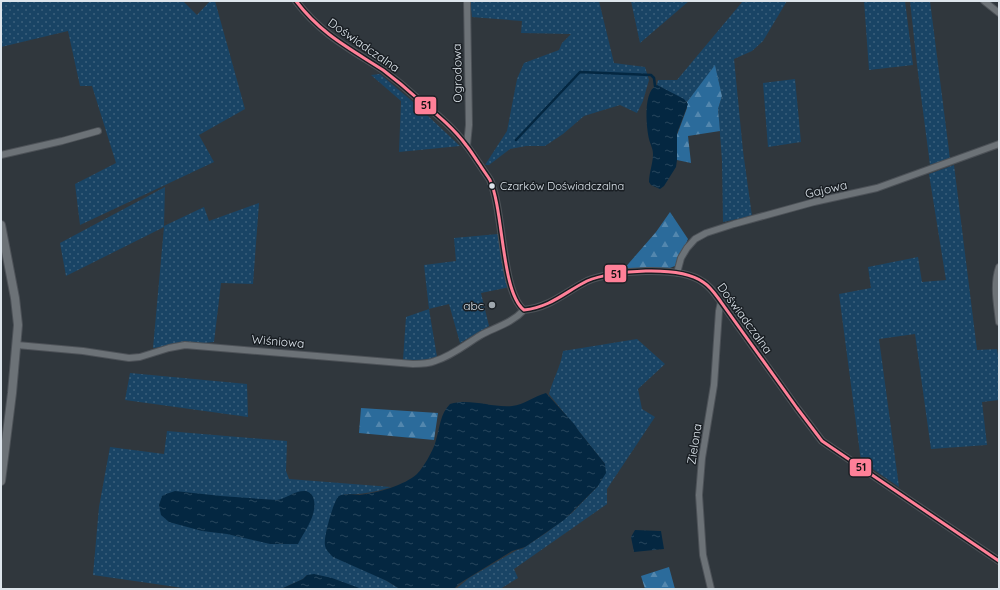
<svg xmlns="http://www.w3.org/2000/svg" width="1000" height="590" font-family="Quicksand,sans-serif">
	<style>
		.grass { fill: url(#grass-dots) }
		.forest { fill: url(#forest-firs) }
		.water { fill: url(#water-ripples) }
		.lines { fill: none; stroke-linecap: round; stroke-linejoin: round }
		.stream { stroke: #042741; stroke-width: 2.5 }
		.minor-casing { stroke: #4d5258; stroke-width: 8 }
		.tertiary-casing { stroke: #4d5258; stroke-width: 10 }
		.minor { stroke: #6c7277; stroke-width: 6 }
		.tertiary { stroke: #6c7277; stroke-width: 8 }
		.bus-1-casing { stroke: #191e23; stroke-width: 6 }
		.bus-1 { stroke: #ff8098; stroke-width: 3 }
		.bus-dot { fill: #dde5ec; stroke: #191e23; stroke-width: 1.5 }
		.poi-dot { fill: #a0a8af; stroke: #191e23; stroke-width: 1.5 }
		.labels { text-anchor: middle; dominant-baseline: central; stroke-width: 3; stroke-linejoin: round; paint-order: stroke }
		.bus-label { font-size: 11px; fill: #dde5ec; stroke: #191e23; text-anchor: start }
		.street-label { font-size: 12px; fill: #dde5ec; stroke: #191e23 }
		.poi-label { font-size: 12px; fill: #dde5ec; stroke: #191e23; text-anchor: end }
		.line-badge { stroke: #191e23; stroke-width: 1.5 }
		.pale-badge-label { font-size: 11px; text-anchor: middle; font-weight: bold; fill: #111 }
	</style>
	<defs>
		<pattern id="grass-dots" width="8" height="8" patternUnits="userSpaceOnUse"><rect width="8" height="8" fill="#194465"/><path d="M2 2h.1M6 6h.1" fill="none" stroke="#3a5f7b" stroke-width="1.8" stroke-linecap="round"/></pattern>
		<pattern id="forest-firs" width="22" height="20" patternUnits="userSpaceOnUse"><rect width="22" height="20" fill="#2b6b9b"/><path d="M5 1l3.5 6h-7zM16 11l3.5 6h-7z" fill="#5387ae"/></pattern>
		<pattern id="water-ripples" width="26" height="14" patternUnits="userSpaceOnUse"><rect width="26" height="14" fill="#042741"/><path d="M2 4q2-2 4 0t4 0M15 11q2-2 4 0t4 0" fill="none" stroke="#28465d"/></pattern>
	</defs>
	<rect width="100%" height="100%" fill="#30373d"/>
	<path class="grass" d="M1,1h182l14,14 13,-14h5l30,108 -46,26 15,27 -134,63 -5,-41 41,-21 -24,-77h-12l-12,-55 -67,16z
		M470,1h129l15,62 31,4 4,13 -6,21 -6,12 -17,-8 -36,11 -21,18 -18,12h-19l-16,3 -21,16h-4l22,-34 10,-52 7,-16 35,-13 3,-7 9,-9 -50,-1 1,-12 -50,-4z
		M631,1h58l-49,42z
		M743,1h44l-24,40 -11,10 -18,8 9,92 9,65 -29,6 -1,-62 -4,-51 4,-13 -7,-30 -28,36 -30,-17 1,-5h19z
		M864,1h41l8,64 -44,5z
		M910,1h20l20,158 -20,6 -13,-100z
		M380,74l32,27 48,45 -61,6 2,-51 -30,-26z
		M795,79l6,63 -33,5 -5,-64z
		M954,165l23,185 20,-1 2,12v39l-17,2 5,43 -56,4 -16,-115 -36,5 20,148 -38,-26 -22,-167 32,-6 -3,-21 50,-10 4,25 24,-2 -17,-106z
		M165,187l-1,39 40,-19 5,14 50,-18 -6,81 -32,-1 -7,59 -61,6 11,-121 -98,49 -6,-33z
		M498,234l12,53 -29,6 8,33 -29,17 -11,-39 -20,5 8,48 -10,4 -24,-1 3,-43 23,-8 -5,-44 32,-4 -2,-23z
		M637,339l28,25 -27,25 4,20 13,8 -48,72v15l-93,65 4,9 -18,11h-44l13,-11 48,-28 5,-1 24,-16 26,-20 26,-27 7,-22 -56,-70c4,-15 12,-28 14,-43z
		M130,373l117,11 1,33 -123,-17z
		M167,431l120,10 -1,30 3,8 102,8c-16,5 -30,8 -47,7l33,81 23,14h-41l-52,-14 -4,4 -22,10h-91l-97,-14 6,-68 11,-60 54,7z"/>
	<path class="forest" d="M715,65l7,31 -4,13 2,22 -32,5 3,27 -14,-3v-25l10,-27v-6z
		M670,212l18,27 -13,27 -8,3 -44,1 33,-38z
		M361,408l77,5 -4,27 -75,-7z
		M669,567l6,22h-30l-4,-13z"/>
	<path class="water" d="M657,85l27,14 4,5 -11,29v27l-1,7 -12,19 -4,3 -9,-4 -2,-3c0,-9 4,-19 4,-28 0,-6 -3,-10 -4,-15 -3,-13 -6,-48 8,-54z
		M546,393l29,32 3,5 27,34 1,9 -8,13 -34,34 -39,27 -13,4 -52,32 -6,6h-54l-13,-8 -54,-24c-3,-3 -8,-8 -8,-12 -2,-7 9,-46 14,-49 6,-3 15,-1 21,-1 17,-2 45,-10 57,-21 7,-7 17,-25 19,-34 4,-13 4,-26 14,-36 21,-6 42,4 62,2 12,-1 22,-10 34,-13z
		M175,491l46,5 55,4c10,-1 19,-10 30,-9 3,1 6,3 7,6 6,16 -8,33 -15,47h-28l-43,-10 -25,-3 -33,-9 -8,-7 -2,-10 3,-9 4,-2z
		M635,530l26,1 3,18 -30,3 -3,-15z
		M314,574l18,4 30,11h-81l22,-10 4,-4z"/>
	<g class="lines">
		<path class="stream" d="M516,140l64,-68 71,3 3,3 1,8"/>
		<defs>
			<path id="minor" d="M296,1c25,33 53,47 87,69 12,9 24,19 35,29 17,14 35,28 48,46 5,6 9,13 14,20 3,5 7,10 10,15 14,31 11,112 34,130 27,-3 41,-18 63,-29 25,-11 93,-16 116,1 8,5 13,13 18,20l76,106 25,33 177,120
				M984,1l15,12
				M467,145l2,-20 -2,-124
				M1,155l61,-14 36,-10
				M999,267c-6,18 -2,36 0,55
				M677,273l4,-15 6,-10 8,-9 11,-6 28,-9 80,-22 63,-14 122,-44
				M17,345l66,6 46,7 11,-1 29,-9 16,-3 228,19c7,0 15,0 22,-3 17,-5 31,-17 46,-26 15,-8 31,-12 43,-25
				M711,589l-8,-34 -4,-60 3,-37 12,-73 5,-74 2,-9"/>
			<path id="tertiary" d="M1,225l14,73 3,27 -6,68 -11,88"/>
		</defs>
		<use href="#minor" class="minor-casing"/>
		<use href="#tertiary" class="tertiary-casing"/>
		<use href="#minor" class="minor"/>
		<use href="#tertiary" class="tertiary"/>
		<defs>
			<path id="bus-1" d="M296,1c25,33 53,47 87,69 12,9 24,19 35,29 17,14 35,28 48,46 5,6 9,13 14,20 3,5 7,10 10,15 14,31 11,112 34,130 27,-3 41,-18 63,-29 25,-11 93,-16 116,1 8,5 13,13 18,20l76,106 25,33 177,120"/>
		</defs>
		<use href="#bus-1" class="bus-1-casing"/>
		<use href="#bus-1" class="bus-1"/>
	</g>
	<circle class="bus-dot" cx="492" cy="186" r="3.5"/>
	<circle class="poi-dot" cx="492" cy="305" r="4"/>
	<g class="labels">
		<g class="bus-label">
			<text x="500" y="186">Czarków Doświadczalna</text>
		</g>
		<g class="street-label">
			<text transform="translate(364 45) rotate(35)">Doświadczalna</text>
			<text transform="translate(457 73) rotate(-91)">Ogrodowa</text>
			<text transform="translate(826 189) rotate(-13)">Gajowa</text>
			<text transform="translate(745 318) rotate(54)">Doświadczalna</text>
			<text transform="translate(278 341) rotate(5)">Wiśniowa</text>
			<text transform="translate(694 444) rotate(-81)">Zielona</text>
		</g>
		<g class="poi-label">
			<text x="484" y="305">abc</text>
		</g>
	</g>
	<g class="line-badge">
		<rect x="414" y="96" width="23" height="19" rx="4" fill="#ff8098"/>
		<rect x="604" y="264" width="23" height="19" rx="4" fill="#ff8098"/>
		<rect x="849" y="458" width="23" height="19" rx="4" fill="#ff8098"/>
	</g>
	<g class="pale-badge-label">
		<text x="426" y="109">51</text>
		<text x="616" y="278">51</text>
		<text x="861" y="471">51</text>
	</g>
	<rect width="1000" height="590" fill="none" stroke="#dde5ec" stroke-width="4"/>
</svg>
